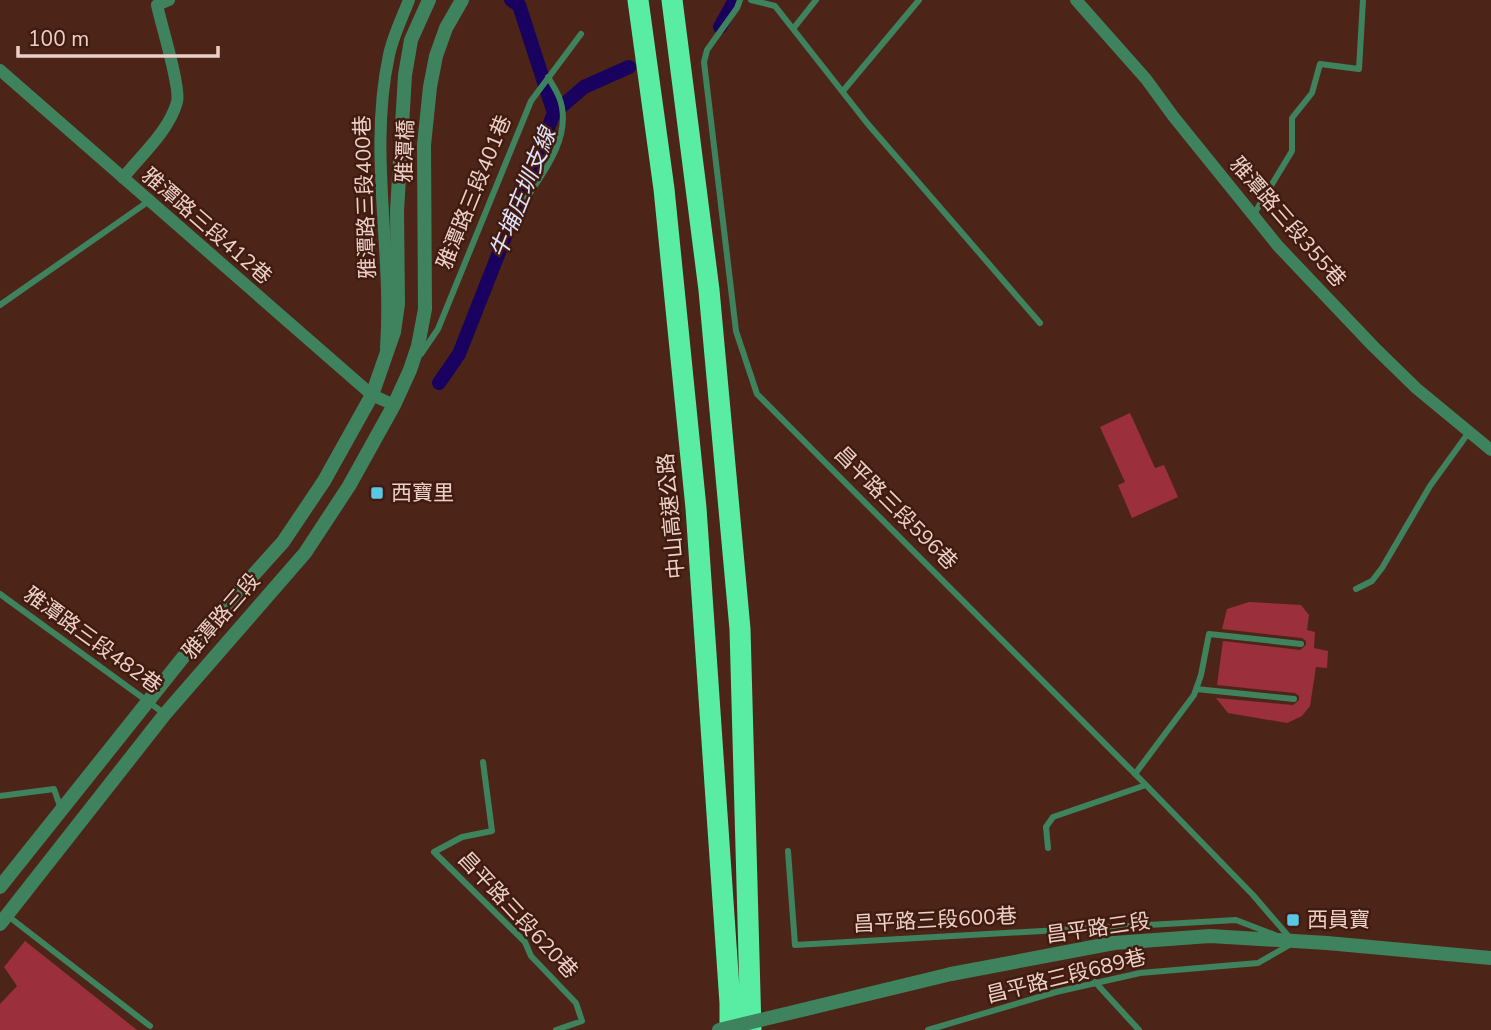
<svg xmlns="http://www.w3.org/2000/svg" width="1491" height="1030" font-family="'Nunito Sans','Noto Sans TC',sans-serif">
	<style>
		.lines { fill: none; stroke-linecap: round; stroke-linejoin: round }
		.canal { stroke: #18015f; stroke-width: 14 }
		.building { fill: #9c2f3c }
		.service { stroke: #3e835e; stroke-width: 6 }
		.minor { stroke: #3e835e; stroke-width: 12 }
		.tertiary { stroke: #3e835e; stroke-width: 14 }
		.motorway { stroke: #59eca3; stroke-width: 21 }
		.tertiary-bridge { stroke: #3e835e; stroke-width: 14 }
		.poi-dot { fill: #5ac8e5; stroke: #411b0f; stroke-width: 2.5 }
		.labels { text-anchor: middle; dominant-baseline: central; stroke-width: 5; stroke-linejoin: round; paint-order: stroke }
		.street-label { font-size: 21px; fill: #ebd0c8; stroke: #411b0f }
		.poi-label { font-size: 21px; fill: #ebd0c8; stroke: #411b0f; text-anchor: start }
		.water-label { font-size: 23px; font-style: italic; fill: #dee2fc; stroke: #411b0f }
	</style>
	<rect width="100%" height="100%" fill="#4d2518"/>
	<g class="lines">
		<path class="canal" d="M720,27l15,-27
			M554,113l30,-26 45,-20
			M439,383l20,-29 95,-241 -35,-108 -8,-5"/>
	</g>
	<path class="building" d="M1130,413l25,55 9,-3 14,32 -46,21 -14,-33 7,-3 -25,-55z
		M1249,602l52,3 8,10 -2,15 8,2 -1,16 14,3 -1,17 -11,-1 -6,39 -8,10 -15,7 -59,-10 -12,-15 77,7 6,-5v-4l-4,-3 -78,-8 6,-44 77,9 6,-5v-4l-4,-3 -80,-9 5,-20z
		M25,941l112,89h-137v-26l17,-18 -13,-19z"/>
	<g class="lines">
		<path class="service" d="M740,0l-3,8 -30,42 -3,12 32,269 21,63 389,391 107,110 37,43
			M751,0l24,6 92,117 173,200
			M793,29l23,-29
			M843,91l76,-91
			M523,203c20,-29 51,-68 36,-106 -3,-7 -7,-13 -11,-20
			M1254,214l38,-63v-33l20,-25 8,-29 39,5 4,-69
			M0,305l149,-104
			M421,354l17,-25 93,-228 50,-67
			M1356,589l16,-8 10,-13 48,-82 39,-54
			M0,594l165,120
			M1196,689l98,10
			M483,762l9,69 -30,6 -28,15 91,90 6,14 45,47 6,18 -26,9
			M1135,774l59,-79 7,-20 8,-41 92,10
			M0,796l54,-7 7,20
			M1048,848l-2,-21 7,-10 93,-32
			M788,851l7,94 441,-25 39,15
			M8,916l142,110
			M1095,982l44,48
			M928,1030l128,-38 84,-19 118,-10 33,-19"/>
		<path class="minor" d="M1076,0l70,79 27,37 105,130 95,100 43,42 75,62
			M0,70l372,325 22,10
			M123,178c18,-23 46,-47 54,-76 4,-14 -16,-78 -20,-97l12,-5
			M386,348c7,-98 -18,-196 3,-293 4,-19 13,-37 20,-55"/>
		<path class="tertiary" d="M0,887l212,-266 71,-79 41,-61 48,-86 22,-63 4,-28 -1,-93 8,-136 6,-35 18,-40
			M0,924l165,-210 140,-161 44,-67 45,-81 16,-35 8,-24 7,-37 -1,-164 6,-58 6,-31 10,-28 16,-28
			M951,974l163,-31 96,-7 117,7 164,15"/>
		<path class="motorway" d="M638,0l26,189 32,319 34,495v27
			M672,0l37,290 31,339 11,401"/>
		<path class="tertiary-bridge" d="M719,1030l232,-56"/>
	</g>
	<g class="poi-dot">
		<rect x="370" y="486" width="14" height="14" rx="3.5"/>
		<rect x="1286" y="913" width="14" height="14" rx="3.5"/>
	</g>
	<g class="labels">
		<g class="street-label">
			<text transform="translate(405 151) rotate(-88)">雅潭橋</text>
			<text transform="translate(474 192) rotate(-68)">雅潭路三段401巷</text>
			<text transform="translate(365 197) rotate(-92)">雅潭路三段400巷</text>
			<text transform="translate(1288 222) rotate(49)">雅潭路三段355巷</text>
			<text transform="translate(207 226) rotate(41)">雅潭路三段412巷</text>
			<text transform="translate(896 508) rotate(45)">昌平路三段596巷</text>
			<text transform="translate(671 516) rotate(-95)">中山高速公路</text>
			<text transform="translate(221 616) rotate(-49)">雅潭路三段</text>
			<text transform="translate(93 640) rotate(36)">雅潭路三段482巷</text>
			<text transform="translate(518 915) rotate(47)">昌平路三段620巷</text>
			<text transform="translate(935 920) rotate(-3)">昌平路三段600巷</text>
			<text transform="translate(1098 928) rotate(-8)">昌平路三段</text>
			<text transform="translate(1066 976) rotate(-14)">昌平路三段689巷</text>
		</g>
		<g class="poi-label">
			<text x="391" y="493">西寶里</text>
			<text x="1307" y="920">西員寶</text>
		</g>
		<g class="water-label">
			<text transform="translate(523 193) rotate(-68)">牛埔庄圳支線</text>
		</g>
	</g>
	<path d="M18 46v10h200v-10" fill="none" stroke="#ebd0c8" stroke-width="3.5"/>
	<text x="28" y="46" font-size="21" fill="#ebd0c8" stroke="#411b0f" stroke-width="5" paint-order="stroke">100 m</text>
</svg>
